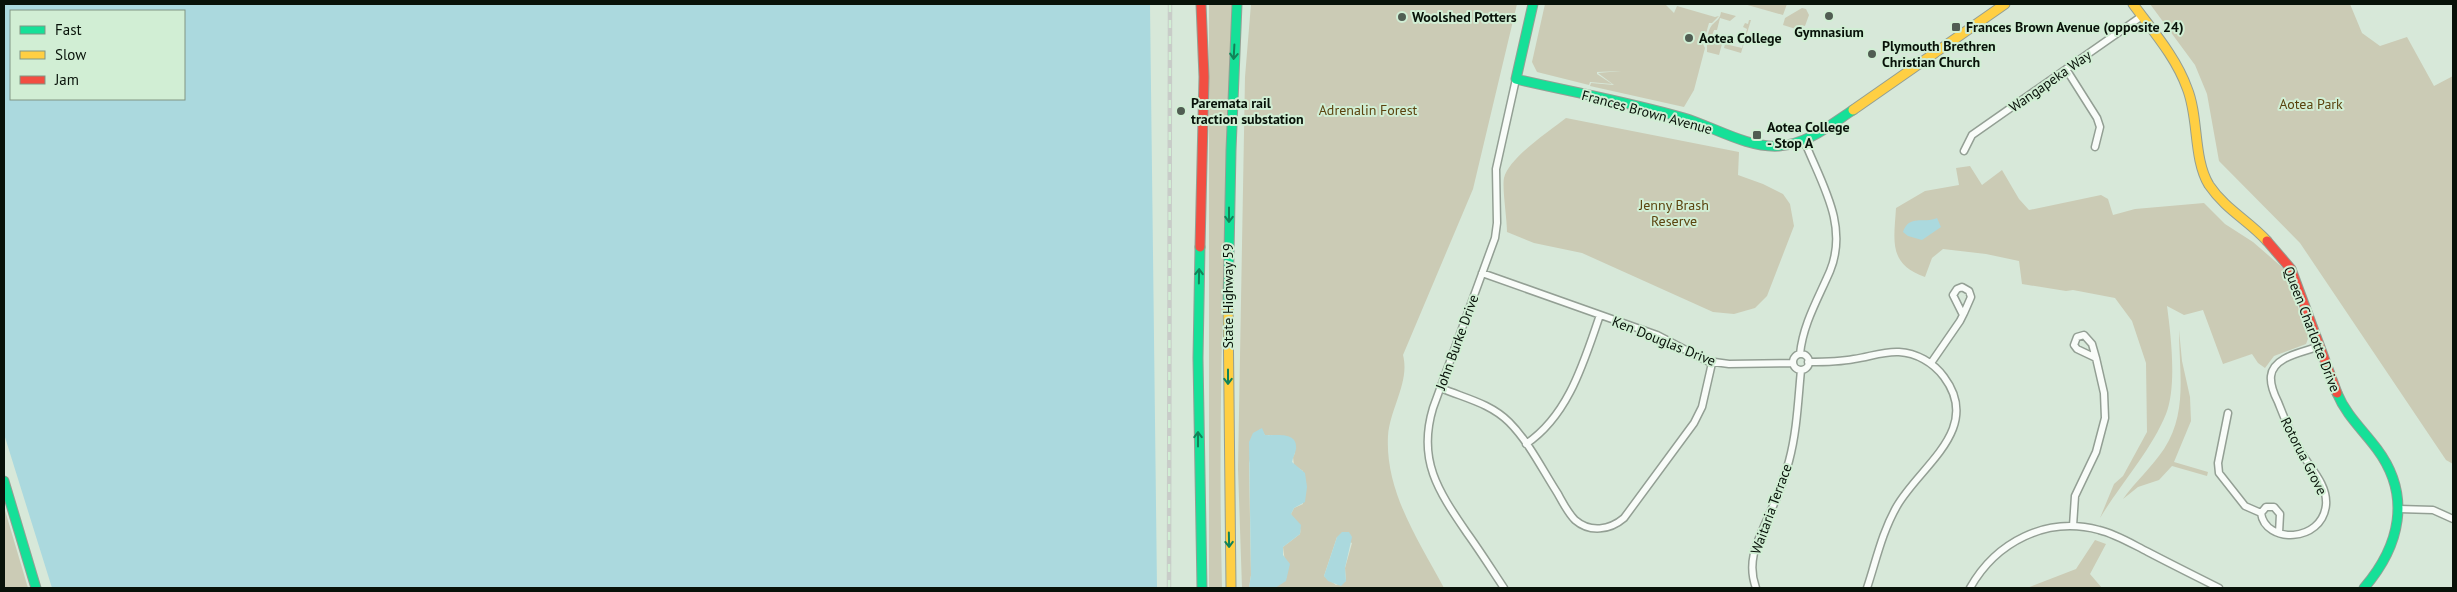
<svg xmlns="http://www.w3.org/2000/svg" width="2457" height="592" font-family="'PT Sans',sans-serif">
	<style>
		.green { fill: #cbcbb5; fill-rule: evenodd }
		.water { fill: #abd9de; fill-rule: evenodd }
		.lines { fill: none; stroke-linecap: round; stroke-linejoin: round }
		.street-casing { stroke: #939f94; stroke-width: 9 }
		.fast-casing { stroke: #939f94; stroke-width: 11 }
		.slow-casing { stroke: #939f94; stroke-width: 11 }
		.jam-casing { stroke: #939f94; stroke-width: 11 }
		.street { stroke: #f9fcf9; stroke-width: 6 }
		.fast { stroke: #16e098; stroke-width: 9 }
		.slow { stroke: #ffcf43; stroke-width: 9 }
		.jam { stroke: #f24e42; stroke-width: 9 }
		.rail-casing { stroke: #c8ccc8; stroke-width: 4.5 }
		.rail { stroke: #d1eed4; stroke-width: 2.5; stroke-dasharray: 8; stroke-linecap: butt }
		.oneway { stroke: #108358 }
		.poi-dot { fill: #505d52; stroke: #d1eed4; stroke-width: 2 }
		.labels { text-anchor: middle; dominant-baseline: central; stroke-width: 4; stroke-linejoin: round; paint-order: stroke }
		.poi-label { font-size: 14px; font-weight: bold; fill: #081209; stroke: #d1eed4; text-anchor: start }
		.street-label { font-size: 14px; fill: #081209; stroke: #d1eed4 }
		.park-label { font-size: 14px; fill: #5b440f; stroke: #d1eed4 }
	</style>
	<rect width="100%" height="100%" fill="#d7e8d9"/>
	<path class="green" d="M1209,4h23c-6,195 -15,389 -10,584h-13z
		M1251,4h266l-44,185 -70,166c7,27 -13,53 -15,81 -3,56 31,105 56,152h-169l12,-11 -4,-30 17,-13c2,-11 -6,-11 -9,-20l3,-6 9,-4v-33l-9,-6 -1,-8 2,-4 -19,-18h-11l-5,-6 -11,34 2,112 -2,13h-7l-4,-119 7,-392zM1337,537l15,6 -7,25 1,13 -10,4 -12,-9z
		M1545,4h120l9,9 3,-7 38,11 4,-1 -7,7h-3l-6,21 2,4 -11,42 -10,17 -94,-21 1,-3 23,2 -16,-12 23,-2 -24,1v2l15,10 -22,-2 -1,3 -52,-13 -5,-10z
		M1744,4h43l-4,11z
		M2150,4h200l12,29 18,13 27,-9 27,49 19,-10v388l-7,-4 -146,-217 -81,-82 -12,-67 -12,-29z
		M1802,8l4,1 3,6 -4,11 -4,-1 -2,5 -16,-5 2,-7z
		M1721,12l15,4 -6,5 -10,-3 -3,12h-3l-3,9 11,5 -3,11 -12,-3c0,-8 -1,-19 5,-27 5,-5 8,-6 9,-13z
		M1749,20h2l-10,33 -17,-5 1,-4 17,4 5,-19 -4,-2 2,-4 3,1z
		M1566,118l173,34 -1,23 25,9 20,10 7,10 4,22 -27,70 -12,12 -21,6 -21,-2 -131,-59 -48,-10 -27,-11c0,-14 -5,-43 -3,-54 5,-21 46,-47 62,-60z
		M1970,166l12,19 20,-15 17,29 10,11 72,-15 7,4 5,16 22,-6 69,-6 21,21 28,18 30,26 26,68 -3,8 -32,12 -9,12 -7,-5 -6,-9 -29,10 -20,-54 -19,5 -17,-9c4,30 10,80 -1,108 -14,35 -46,71 -66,104l14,-34 9,-8 24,-44 -1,-69 -14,-42 -17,-23 -42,-8 -7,1 -44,-7 -3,-23 -33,-7 -43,-5 -11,9 -7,19c-37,-13 -31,-36 -29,-69l29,-17 34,-6 -3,-17z
		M2179,330l3,31 8,36 1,24 -17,41 34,10 -1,4 -35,-10 -13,14 -21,7 -15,12c12,-17 29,-32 41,-50 24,-37 15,-78 15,-119z
		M4,507l24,81h-24z
		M2095,540l11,4 -16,30 12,14h-75l49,-19z"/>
	<path class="water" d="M4,4h1146l7,584h-1105l-48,-154zM11,11h173v88h-173z
		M1937,218l4,9 -19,13 -14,-4 -5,-4c6,-18 21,-8 34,-14z
		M1262,428l3,7c10,1 33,-4 31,14 -1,5 -3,8 -4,13l13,11 2,14 -2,15 -11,6 -3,6 10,11 -1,9 -17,13v8l7,9 -4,17 -11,7h-26l2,-13 -2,-133 4,-9z
		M1342,532h7l3,5 -7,31 1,13 -5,5 -13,-5 -4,-5 13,-39z"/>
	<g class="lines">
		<defs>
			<path id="street" d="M2066,69l31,49 3,9 -5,20
				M1964,151l8,-16 170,-119
				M1482,273l175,62 50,26 22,3 64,-1
				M1800,354c3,-30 18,-55 30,-83 19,-46 -9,-88 -26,-131
				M1793 362a8 8 0 1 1 16 0a8 8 0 1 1-16 0Z
				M1808,362c15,0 31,0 46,-3 15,-2 30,-8 45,-7 17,1 34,10 45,25 39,52 -24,89 -47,129 -15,26 -21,55 -30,82
				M1931,363l29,-42 4,-8 7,-16 -2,-6 -7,-4 -5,2 -4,6 10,20
				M1441,388c23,10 49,15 68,34 20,20 34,49 49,72 5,9 10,19 17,26 15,13 35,10 49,-2l70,-95 8,-16 10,-44
				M2228,413l-10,50 1,10 26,33 16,7
				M1526,444c43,-29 58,-83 74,-129
				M2399,509l34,1 20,9
				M2073,526l2,-30 21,-44 9,-34 -1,-25 -8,-35 -19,-9 -3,-4 3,-8 7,-2 8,9 4,14
				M2279,533l1,-19 -6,-7h-8l-5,6c4,31 61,30 65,-8 2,-22 -19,-40 -28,-58 -8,-14 -14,-30 -20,-45 -4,-8 -8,-17 -7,-26 2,-20 34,-24 49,-30
				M1504,588c-12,-18 -24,-37 -37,-55 -28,-41 -50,-72 -34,-125l62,-170 2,-15 -1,-54 20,-90
				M1756,588c-10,-27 2,-48 13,-73 8,-17 15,-35 20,-54 8,-30 9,-60 12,-91
				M1970,588c26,-46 76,-72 129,-58 17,4 33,14 49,22 23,12 47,24 71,36"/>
			<path id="fast" d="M1533,4l-17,75c56,13 113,23 168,39 30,9 63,30 95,28 29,-2 51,-21 74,-36
				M1200,247l-2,111 4,230
				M1228,304l3,-154 6,-146
				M2337,393c9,22 26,37 40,56 35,47 23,97 -13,139
				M4,481l32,107"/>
			<path id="slow" d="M2133,4c19,26 43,53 54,84 12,29 6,71 22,97 17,25 39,35 58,56
				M1853,110l152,-106
				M1228,304l3,284"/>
			<path id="jam" d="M2267,241l24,28 46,124
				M1200,247l4,-170 -3,-73"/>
		</defs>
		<use href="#street" class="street-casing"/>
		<use href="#fast" class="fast-casing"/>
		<use href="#slow" class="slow-casing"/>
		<use href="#jam" class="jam-casing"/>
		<use href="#street" class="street"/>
		<use href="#fast" class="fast"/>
		<use href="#slow" class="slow"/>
		<use href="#jam" class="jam"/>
		<defs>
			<path id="rail" d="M1169,588l1,-584"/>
		</defs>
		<use href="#rail" class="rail-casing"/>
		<use href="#rail" class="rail"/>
	</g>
	<defs><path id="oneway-shaft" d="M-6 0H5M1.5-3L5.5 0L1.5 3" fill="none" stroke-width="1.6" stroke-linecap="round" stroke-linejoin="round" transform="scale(1.25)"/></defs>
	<g class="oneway">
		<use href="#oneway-shaft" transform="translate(1234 52) rotate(93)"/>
		<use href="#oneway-shaft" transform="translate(1229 215) rotate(90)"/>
		<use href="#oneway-shaft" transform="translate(1199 276) rotate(-89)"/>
		<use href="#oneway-shaft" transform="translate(1228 377) rotate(90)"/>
		<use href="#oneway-shaft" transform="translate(1198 439) rotate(-90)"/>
		<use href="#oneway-shaft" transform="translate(1229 540) rotate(89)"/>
	</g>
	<g class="poi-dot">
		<circle cx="1829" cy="16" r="5"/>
		<circle cx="1402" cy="17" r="5"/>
		<rect x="1951" y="22" width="10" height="10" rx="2.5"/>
		<circle cx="1689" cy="38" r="5"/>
		<circle cx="1872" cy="54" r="5"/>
		<circle cx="1181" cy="111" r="5"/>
		<rect x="1752" y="130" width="10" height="10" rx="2.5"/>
	</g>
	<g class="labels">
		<g class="poi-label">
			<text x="1412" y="17">Woolshed Potters</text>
			<text x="1966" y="27">Frances Brown Avenue (opposite 24)</text>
			<text x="1829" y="32" text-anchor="middle">Gymnasium</text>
			<text x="1699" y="38">Aotea College</text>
			<text x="1882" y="46">Plymouth Brethren<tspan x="1882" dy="16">Christian Church</tspan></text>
			<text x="1191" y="103">Paremata rail<tspan x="1191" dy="16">traction substation</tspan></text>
			<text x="1767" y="127">Aotea College<tspan x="1767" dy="16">- Stop A</tspan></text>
		</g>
		<g class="street-label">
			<text transform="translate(2050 81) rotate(-35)">Wangapeka Way</text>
			<text transform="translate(1647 112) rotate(15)">Frances Brown Avenue</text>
			<text transform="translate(1228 296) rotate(-90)">State Highway 59</text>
			<text transform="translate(2312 329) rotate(69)">Queen Charlotte Drive</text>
			<text transform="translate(1664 341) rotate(22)">Ken Douglas Drive</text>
			<text transform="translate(1457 342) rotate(-70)">John Burke Drive</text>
			<text transform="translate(2304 456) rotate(63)">Rotorua Grove</text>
			<text transform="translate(1771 509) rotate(-70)">Waitaria Terrace</text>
		</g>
		<g class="park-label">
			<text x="2311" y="104">Aotea Park</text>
			<text x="1368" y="110">Adrenalin Forest</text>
			<text x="1674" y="205">Jenny Brash<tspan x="1674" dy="16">Reserve</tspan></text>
		</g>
	</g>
	<rect width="2457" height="592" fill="none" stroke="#081209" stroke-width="10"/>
	<rect x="10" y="10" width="175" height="90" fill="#d1eed4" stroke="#819683"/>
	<rect x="20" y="26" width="25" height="8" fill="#16e098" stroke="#819683"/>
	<text x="55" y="35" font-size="15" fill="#081209">Fast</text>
	<rect x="20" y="51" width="25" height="8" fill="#ffcf43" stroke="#819683"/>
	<text x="55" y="60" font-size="15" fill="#081209">Slow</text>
	<rect x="20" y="76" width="25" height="8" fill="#f24e42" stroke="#819683"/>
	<text x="55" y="85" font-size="15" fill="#081209">Jam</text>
</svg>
